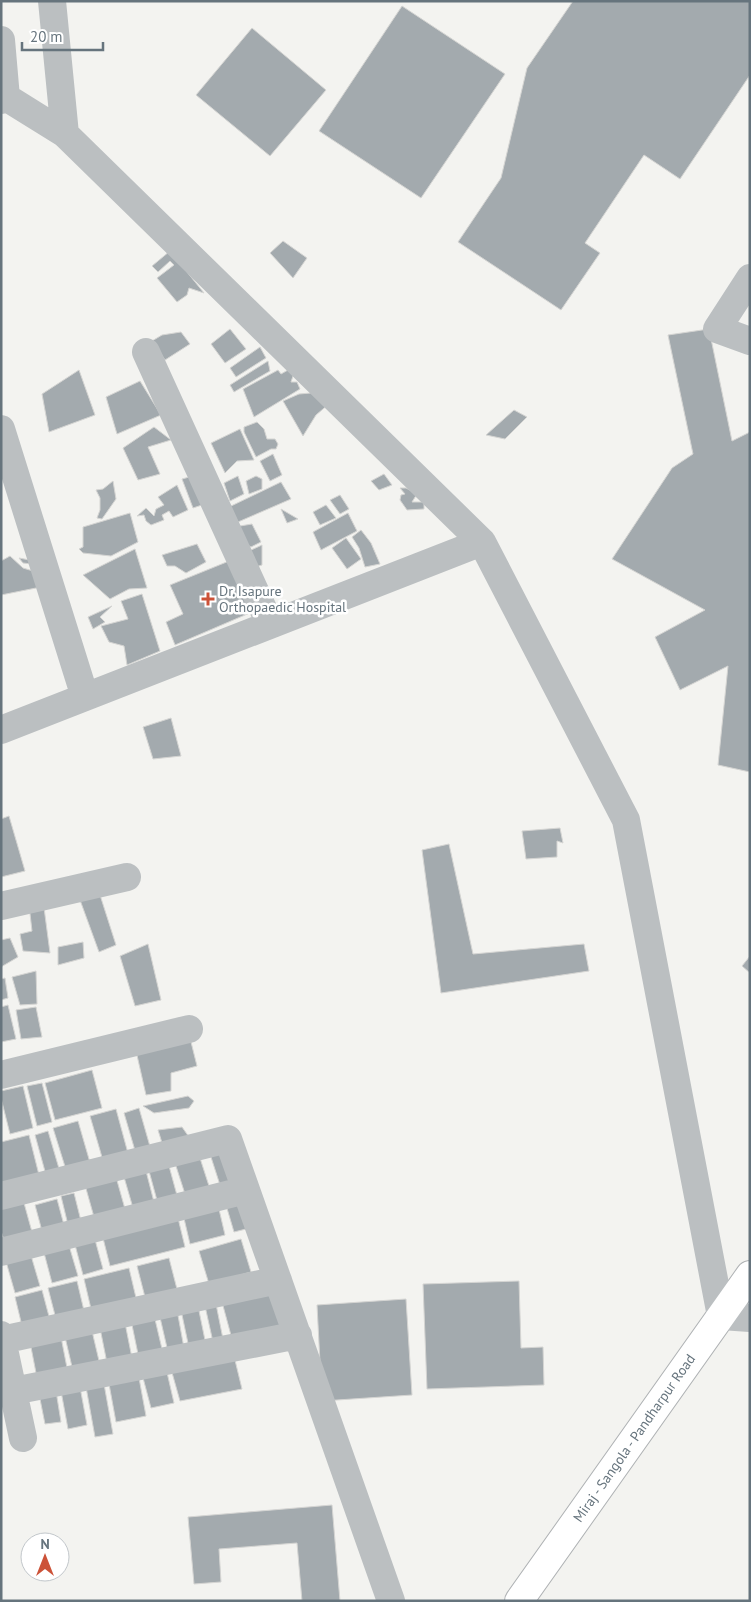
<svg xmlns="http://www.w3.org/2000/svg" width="751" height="1602" font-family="'PT Sans',sans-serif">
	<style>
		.building { fill: #a3aaae; stroke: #d5d5d3 }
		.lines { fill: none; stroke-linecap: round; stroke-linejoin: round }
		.highway-casing { stroke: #afb2b4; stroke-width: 30 }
		.minor { stroke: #bbbfc1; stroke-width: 28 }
		.highway { stroke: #fff; stroke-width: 28 }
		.poi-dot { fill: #cc5238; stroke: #fff; stroke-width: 2 }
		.labels { text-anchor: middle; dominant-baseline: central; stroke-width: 5; stroke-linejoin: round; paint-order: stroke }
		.poi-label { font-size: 14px; fill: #66747d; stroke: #fff; text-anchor: start }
		.street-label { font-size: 14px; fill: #66747d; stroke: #fff }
	</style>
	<rect width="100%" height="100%" fill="#f3f3f0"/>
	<path class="building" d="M573,1h177v74l-70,104 -36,-24 -59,88 15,10 -39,57 -103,-68 43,-64 26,-110z
		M402,6l103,68 -84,124 -102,-67z
		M252,28l74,62 -56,66 -74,-61z
		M283,241l24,17 -14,20 -23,-25z
		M170,251l34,42 -15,-5 -2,7 -10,7 -20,-24 17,-13 -4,-4 -12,11 -6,-6z
		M230,329l16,20 -21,14 -14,-19z
		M709,329l23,112 18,-9v340l-32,-7 10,-99 -48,24 -25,-53 50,-27 -93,-51 60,-91 21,-14 -25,-119z
		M181,332l9,12 -25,16 -13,-19 10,-6z
		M260,347l6,11 -30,19 -6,-9z
		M268,361l2,10 -36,21 -4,-7z
		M295,366l3,9 -5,1 -2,6h6l3,7 -46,28 -11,-28 35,-19 3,4z
		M79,370l16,45 -46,17 -7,-38z
		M140,381l21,34 -44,19 -11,-37z
		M311,393l19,10 -14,12 -13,21 -20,-35 16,-7z
		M514,410l13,7 -22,22 -19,-4z
		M257,422l7,7 3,10h8l3,5 -2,5h-5l-15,8 -12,-25v-5z
		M154,427l17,13 -23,7 12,27 -22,6 -15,-32z
		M240,429l14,31 -17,1 -12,12 -14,-30z
		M273,454l9,21 -12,6 -10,-20z
		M384,474l8,11 -13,5 -8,-9z
		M193,476l15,27 -15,5 -11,-29z
		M238,476l6,18 -14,7 -6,-18z
		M256,476l6,3v10l-13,5 -3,-13z
		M113,481l3,18 -14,20 -5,-1 3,-8v-12l-4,-8 7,-1z
		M281,482l10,17 -53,23 -9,-15z
		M177,485l11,25 -15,7 -4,-6 -7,4 2,5 -13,5 -5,-4 -2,-6 -7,1 9,-8 8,8 2,-7 8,-4 -6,-8z
		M400,488h6l11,6 -5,8h12v7l-17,1 -7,-10 1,-5 4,-1z
		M340,495l9,14 -9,5 -10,-14z
		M326,505l10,13 -16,7 -7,-13z
		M281,509l17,10 -11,4z
		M130,513l8,29 -27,14 -28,-3 -4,-4 4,-2v-20z
		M348,513l9,18 -36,19 -8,-18z
		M252,524l9,18 -10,5 -15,-8 4,-13z
		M361,530l10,13 9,21 -15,3 -6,-19 -7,-11z
		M346,538l15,21 -14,10 -15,-21z
		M197,544l9,18 -20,11 -11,-7h-8l-5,-11z
		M262,545v20l-13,4v-18z
		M135,549l12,39 -18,1 -19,10 -27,-24z
		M10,556l13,12 10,3 -1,-7 -9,-1 -4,-5 16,3 6,26 -40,8v-34z
		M234,559l18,53 -77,33 -9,-23 17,-8 -13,-29z
		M142,594l18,57 -33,14 -3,-19 -15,-4 -8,-16 27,-7 -7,-18z
		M112,606l-12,11 5,5 -12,7 -5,-12z
		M171,718l10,38 -28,3 -10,-32z
		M9,816l16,55 -24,6v-58z
		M560,828l3,15 -6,-2v16l-31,2 -4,-28z
		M449,844l24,110 111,-10 5,27 -148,22 -19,-143z
		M100,895l16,50 -17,7 -19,-52z
		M43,900l7,53 -27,-2 -3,-17 12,-3 -3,-26z
		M10,938l8,19 -17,10v-27z
		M83,942l1,16 -26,7v-18z
		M148,944l13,56 -26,6 -15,-50z
		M750,956v17l-8,-7z
		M36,971l1,33 -17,1 -8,-28z
		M5,978l3,20 -7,2v-21z
		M8,1005l8,34 -15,3v-35z
		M36,1007l6,30 -21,2 -5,-29z
		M190,1038l7,28 -26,7v18l-25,4 -12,-53z
		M92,1070l10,38 -47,12 -10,-37z
		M42,1083l10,39 -15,4 -10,-40z
		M23,1086l10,42 -23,6 -9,-36v-7z
		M188,1096l6,5 -5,7 -35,5 -11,-7z
		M139,1108l12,42 -15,4 -12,-41z
		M116,1109l13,48 -25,7 -14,-48z
		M78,1121l13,45 -24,7 -14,-45z
		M182,1127l7,10 -26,9 -5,-16z
		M48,1131l12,41 -14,3 -11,-40z
		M29,1135l10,40 -38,9v-42z
		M227,1150l9,30 -16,5 -10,-31z
		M199,1155l10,31 -24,8 -10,-31z
		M169,1166l9,33 -20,5 -9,-33z
		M146,1171l8,31 -21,6 -9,-31z
		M116,1177l9,32 -31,8 -9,-32z
		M74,1193l7,28 -13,4 -7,-29z
		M57,1199l7,26 -22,6 -7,-26z
		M246,1199l8,28 -20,5 -8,-27z
		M24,1203l8,29 -28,8 -3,-9v-22z
		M218,1205l7,30 -35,9 -7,-30z
		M177,1214l8,33 -75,19 -8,-32z
		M94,1236l9,33 -20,6 -9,-34z
		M241,1239l10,33 -42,12 -10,-33z
		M68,1242l10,34 -26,7 -9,-34z
		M30,1252l10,34 -25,7 -10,-35z
		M169,1258l9,35 -32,8 -9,-35z
		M129,1268l8,34 -45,11 -8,-34z
		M77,1281l8,34 -28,8 -9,-35z
		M519,1281l2,67 22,-1 1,38 -117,4 -4,-105z
		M42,1290l9,34 -28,6 -8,-33z
		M271,1290l10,37 -49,12 -10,-37z
		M406,1299l6,96 -90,6 -5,-96z
		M216,1304l7,35 -10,3 -8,-36z
		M198,1306l8,39 -17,3 -8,-38z
		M177,1310l7,38 -16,4 -9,-39z
		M154,1315l8,34 -24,5 -7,-34z
		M125,1323l7,35 -25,5 -7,-35z
		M92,1331l8,34 -27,6 -8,-34z
		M61,1337l7,36 -31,5 -7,-36z
		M234,1356l8,33 -62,12 -9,-32z
		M166,1368l8,35 -23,5 -9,-34z
		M139,1378l7,38 -30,6 -7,-38z
		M104,1384l9,50 -18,3 -9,-50z
		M80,1387l7,38 -19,4 -7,-38z
		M56,1391l5,31 -16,2 -6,-30z
		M332,1505l8,96h-38l-5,-58 -78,6 2,33 -27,2 -6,-67z"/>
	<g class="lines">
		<defs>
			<path id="highway" d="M519,1601l231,-326"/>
		</defs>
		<use href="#highway" class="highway-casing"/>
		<path class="minor" d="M52,1l13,133 417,408 144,278 95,496 29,2
			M1,40l5,58 -5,2
			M1,94l64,40
			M750,278l-33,51 33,12
			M146,352l124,272
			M1,429l84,268
			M1,730l481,-188
			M1,906l126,-29
			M1,1075l188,-46
			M1,1196l227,-57 163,462
			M1,1252l245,-62
			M1,1335l22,103
			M2,1340l276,-60
			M13,1391l285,-56"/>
		<use href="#highway" class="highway"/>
	</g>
	<path class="poi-dot" d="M205.5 591.5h5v5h5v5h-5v5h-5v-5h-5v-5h5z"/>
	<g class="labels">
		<g class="poi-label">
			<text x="219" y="591">Dr. Isapure<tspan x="219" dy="16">Orthopaedic Hospital</tspan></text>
		</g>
		<g class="street-label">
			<text transform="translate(634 1438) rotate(-55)">Miraj - Sangola - Pandharpur Road</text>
		</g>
	</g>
	<rect width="751" height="1602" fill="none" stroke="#66747d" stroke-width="5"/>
	<g transform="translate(45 1557)"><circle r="24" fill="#ffffff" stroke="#c2c7cb"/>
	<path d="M0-4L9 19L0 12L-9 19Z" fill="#cc5238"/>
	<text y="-8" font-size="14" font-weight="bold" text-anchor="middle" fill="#66747d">N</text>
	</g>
	<path d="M22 42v8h81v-8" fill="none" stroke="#66747d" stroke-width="2.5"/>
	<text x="30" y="42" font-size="15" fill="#66747d" stroke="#ffffff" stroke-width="4" paint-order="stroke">20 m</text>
</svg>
